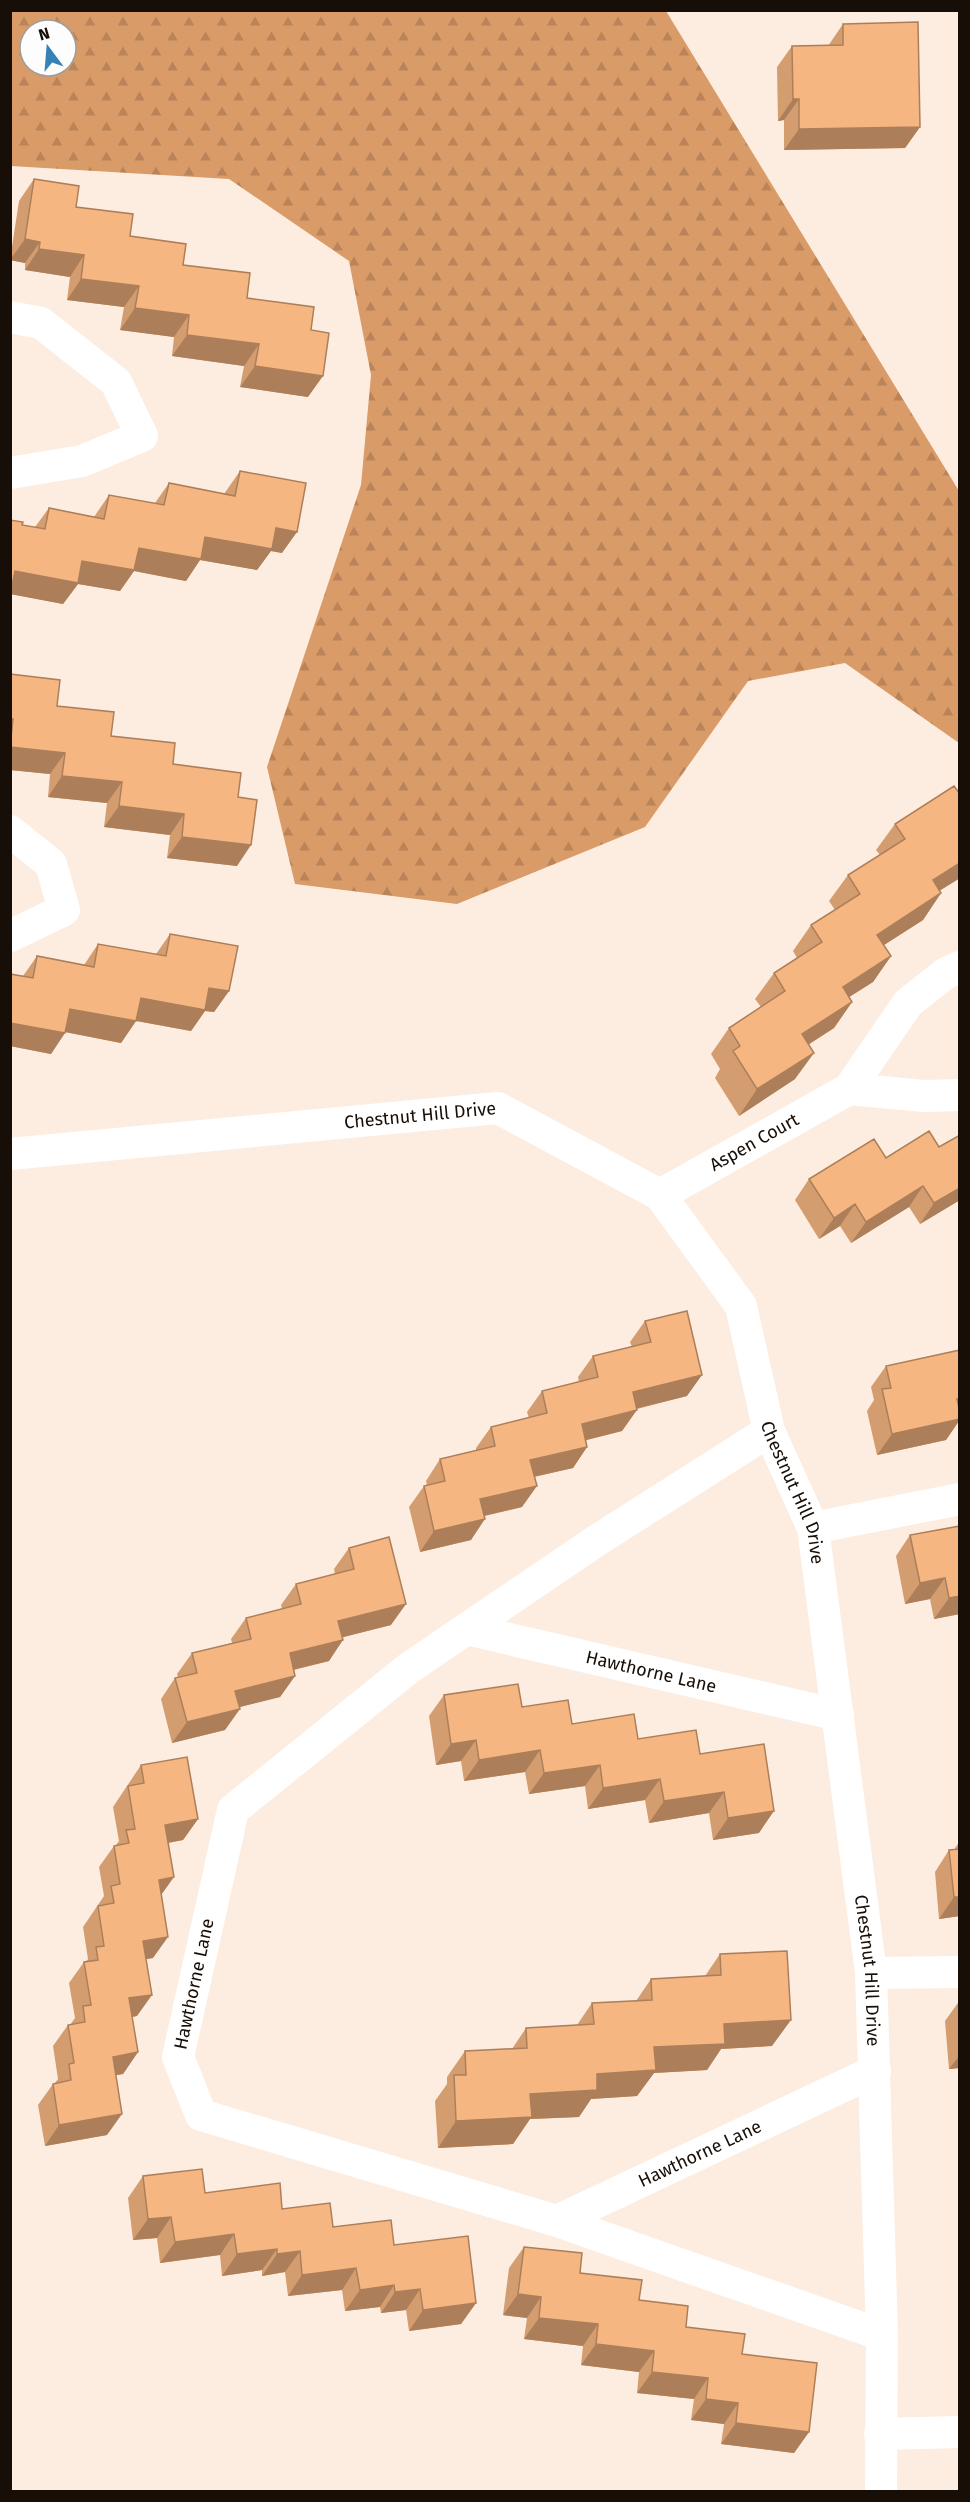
<svg xmlns="http://www.w3.org/2000/svg" width="970" height="2502" font-family="'Fira Sans',sans-serif">
	<style>
		.forest { fill: url(#forest-firs); fill-rule: evenodd }
		.lines { fill: none; stroke-linecap: round; stroke-linejoin: round }
		.minor { stroke: #fff; stroke-width: 32 }
		.wall { fill: #d49d6f }
		.shaded-wall { fill: #ac7f5a }
		.building { fill: #f6b681; stroke: #ac7f5a; stroke-width: 1.5 }
		.labels { text-anchor: middle; dominant-baseline: central; stroke-width: 4.5; stroke-linejoin: round; paint-order: stroke }
		.street-label { font-size: 18px; fill: #170e07; stroke: #fdfdfd }
	</style>
	<defs>
		<pattern id="forest-firs" width="22" height="20" patternUnits="userSpaceOnUse" patternTransform="scale(1.5)"><rect width="22" height="20" fill="#d99b67"/><path d="M5 1l3.5 6h-7zM16 11l3.5 6h-7z" fill="#ba8458"/></pattern>
	</defs>
	<rect width="100%" height="100%" fill="#fdede0"/>
	<path class="forest" d="M10,11h656l293,480v252l-114,-80 -97,18 -103,146 -188,77 -162,-20 -28,-117 94,-282 10,-110 -22,-114 -120,-82 -218,-13zM30,30h36v36h-36z"/>
	<g class="lines">
		<g class="minor">
			<path d="M10,317l31,6 75,59 26,54 -60,25 -72,12"/>
			<path d="M10,831l41,33 13,46 -54,26"/>
			<path d="M849,1089l75,7 36,-1"/>
			<path id="s1" d="M10,1154l488,-46 162,87 81,111 28,125 44,97 58,445 11,362 -1,157"/>
			<path id="s2" d="M660,1195l189,-106 59,-86 38,-30 14,-6"/>
			<path d="M769,1431l-173,110 -187,127 -176,142 -55,247 23,58 356,106 325,114"/>
			<path d="M813,1528l147,-29"/>
			<path id="s3" d="M466,1629l372,86"/>
			<path d="M871,1973l89,-1"/>
			<path id="s4" d="M557,2221l318,-150"/>
			<path d="M880,2434l80,-2"/>
		</g>
	</g>
	<path class="wall" d="M843,24l77,103 -15,21 -121,2v-30l-6,1 -1,-54 15,-21h36z
		M34,179l42,28 54,29 117,62 64,32 -3,67 -68,-10 4,-21 -72,-10 2,-19 -54,-7 4,-23 -57,-7 3,-23 -45,-7v-7l-15,-3 9,-59z
		M240,471l42,82 -11,-2 -14,19 -57,-10 -14,21 -52,-10 -14,20 -42,-7 -15,20 -52,-10 11,-69 13,2 14,-19 45,9 15,-22 46,8 14,-20 55,11z
		M10,674l47,32 54,30 62,28 65,33 -1,69 -70,-8 3,-23 -66,-8 3,-24 -59,-6 2,-23 -40,-4z
		M960,794v84l-21,13 2,2 -18,27 -39,25 7,11 -18,26 -24,15 3,5 -18,26 -26,17 -13,34 -56,37 -24,-38 5,-9 -9,-15 18,-26 32,-21 -6,-8 19,-26 23,-15 -4,-7 18,-26 24,-15 -6,-9 19,-26 32,-20 -4,-5 19,-26z
		M170,934l59,57 -15,21 -9,-1 -14,20 -55,-10 -15,22 -56,-11 -14,22 -41,-8v-72l13,2 14,-20 47,9 14,-21 58,10z
		M960,1135v65l-40,24 -11,-17 -58,36 -11,-17 -21,13 -24,-39 14,-21 77,-21 53,-11z
		M645,1321l42,75 -50,13 -15,22 -36,9 1,7 -14,21 -39,9 -12,30 -37,9 -14,24 -51,12 -11,-45 15,-21 3,-1 -1,-4 14,-22 36,-9v-2l15,-21 38,-9 -2,-6 15,-21 37,-9 -1,-5 15,-21 39,-9 -2,-5z
		M960,1350v70l-14,20 -69,15 -10,-44 7,-11 -3,-13 15,-21z
		M960,1526v88l-26,5 -4,-20 -25,5 -9,-48 14,-21z
		M349,1548l42,77 -48,12 -14,24 -35,9 1,6 -15,21 -41,10 -14,23 -53,13 -11,-44 14,-21 3,-1 -1,-3 15,-21 40,-10 -1,-4 15,-21 36,-9 -1,-4 15,-21 39,-10 -1,-5z
		M444,1695l78,12 50,17 128,30 59,79 -46,7 -4,-27 -60,10 -4,-23 -57,9 -3,-23 -56,8 -4,-22 -61,9 -3,-20 -25,4 -7,-49z
		M141,1765l57,54 -15,21 -15,3 -15,115 -7,1 -9,57 -5,1 6,35 -15,22 -7,1 -9,60 -62,11 -7,-41 15,-21 2,-1 3,-4 -5,-33 15,-21h2l5,-7 -6,-35 15,-21h2l2,-3 -5,-32 21,-31 -5,-29 15,-21h1l4,-5 -6,-34z
		M960,1841v75l-21,3 -4,-47 14,-22h6v-2z
		M720,1954l52,92 -51,3 -14,21 -53,3 -17,23 -46,3 -12,18 -49,2 -17,25 -75,4 -3,-47 12,-17v-7l18,-26 47,-2 14,-21 51,-3 15,-22 44,-2 15,-22 54,-3z
		M960,2000v68l-11,1 -4,-48z
		M143,2176l62,17 77,16 51,18 61,18 82,58 -15,21 -52,7 -3,-21 -25,3 -1,-6 -35,4 -3,-21 -54,6 -3,-24 -23,4v-6l-40,6 -2,-21 -60,8 -3,-25 -24,2 -5,-42z
		M524,2247l115,53 47,27 56,27 67,78 -15,21 -73,-9 3,-20 -33,-4 3,-21 -57,-6 2,-21 -58,-7 2,-19 -59,-7 3,-21 -24,-3 6,-47z"/>
	<path class="shaded-wall" d="M793,99h6l-15,21 -6,1z
		M920,127l-15,21 -121,2 15,-21z
		M25,239l15,3 -15,21 -15,-3z
		M39,249l45,6 -14,22 -45,-7z
		M81,279l58,7 -15,21 -57,-7z
		M135,308l54,7 -15,22 -54,-7z
		M187,335l72,9 -15,22 -72,-10z
		M255,366l68,10 -15,21 -68,-10z
		M276,528l21,4 -15,21 -11,-2 -14,19 -57,-10 -14,21 -52,-10 -14,20 -42,-7 -15,20 -53,-10 5,-23 67,-10 57,-13 66,-11z
		M10,747l55,6 -15,21 -40,-4z
		M62,776l60,6 -15,21 -59,-6z
		M119,806l65,8 -14,21 -66,-8z
		M182,837l69,8 -14,21 -70,-8z
		M960,863v15l-45,28 18,-26z
		M941,893l-18,27 -64,41 18,-26z
		M891,956l-18,26 -49,31 19,-26z
		M209,988l20,3 -15,21 -9,-1 -14,20 -65,-12 15,-21z
		M852,1002l-18,26 -50,32 18,-26z
		M70,1009l66,12 -15,22 -66,-13z
		M10,1023l55,10 -14,21 -41,-8z
		M814,1053l-19,26 -56,37 18,-27z
		M923,1186l-14,21 -58,36 15,-21z
		M960,1188v12l-40,24 14,-21z
		M855,1204l-15,22 -21,13 15,-21z
		M702,1375l-15,21 -69,17 15,-21z
		M957,1399h3v18z
		M637,1410l-15,21 -55,14 15,-21z
		M960,1419l-14,21 -69,15 15,-21z
		M587,1447l-14,21 -58,13 15,-21z
		M537,1486l-15,21 -57,13 15,-21z
		M485,1519l-14,21 -51,12 14,-21z
		M945,1578l-15,21 -25,5 15,-21z
		M960,1596v18l-26,5 15,-21z
		M406,1604l-15,21 -67,17 14,-21z
		M343,1640l-14,21 -54,13 15,-21z
		M295,1676l-15,21 -60,15 15,-21z
		M240,1709l-15,21 -53,13 15,-21z
		M476,1740l-15,21 -25,4 15,-21z
		M540,1750l-15,22 -61,9 15,-21z
		M600,1765l-15,21 -56,8 15,-21z
		M660,1779l-15,21 -57,9 15,-21z
		M724,1792l-15,21 -60,10 15,-22z
		M774,1811l-15,22 -46,7 15,-22z
		M198,1819l-15,21 -33,6 15,-21z
		M174,1877l-15,21v-18z
		M954,1897h6v19l-21,3z
		M168,1937l-15,21 -25,4 15,-21z
		M152,1995l-15,21 -23,4 15,-22z
		M791,2020l-19,26 -51,3 -14,21 -53,3 -17,23 -46,3 -12,18 -49,2 -17,25 -75,4 18,-27 74,-27 67,-20 57,-27 70,-23z
		M138,2052l-15,22 -25,4 15,-21z
		M960,2055v13l-11,1z
		M122,2114l-15,21 -62,11 14,-21z
		M171,2217l-14,21 -24,2 15,-21z
		M234,2234l-14,21 -60,8 15,-21z
		M277,2249l-15,21 -40,6 15,-22z
		M300,2251l-15,21 -23,4 15,-22z
		M356,2268l-14,22 -54,6 14,-21z
		M394,2285l-14,22 -35,4 15,-21z
		M420,2289l-14,21 -25,3 14,-21z
		M518,2294l23,3 -14,21 -24,-3z
		M476,2303l-15,21 -52,7 14,-21z
		M539,2318l59,6 -15,22 -59,-7z
		M596,2344l58,7 -15,21 -58,-7z
		M652,2372l56,6 -14,21 -57,-6z
		M706,2399l32,4 -14,21 -33,-4z
		M736,2423l73,9 -15,21 -73,-9z"/>
	<path class="building" d="M918,22l2,105 -121,2v-30h-6l-1,-53 51,-1v-21z
		M34,179l45,7 -3,21 57,7 -3,22 56,8 -3,21 67,8 -3,25 67,9 -3,23 18,3 -6,43 -68,-10 4,-22 -72,-9 2,-20 -54,-7 4,-22 -58,-7 3,-24 -45,-6 1,-7 -15,-3z
		M240,471l66,12 -9,49 -21,-4 -4,21 -67,-12 -4,22 -62,-11 -5,22 -52,-9 -4,22 -63,-12 -5,24v-75l13,2 -1,3 23,4 4,-21 55,11 5,-24 55,10 5,-22 66,13z
		M10,674l50,6 -3,26 57,6 -3,24 64,7 -2,21 68,9 -3,24 19,3 -6,45 -69,-8 2,-23 -65,-8 3,-24 -60,-6 3,-23 -55,-6 3,-28 -3,-1z
		M954,786l6,8v69l-27,17 8,13 -64,42 14,21 -48,31 9,15 -50,32 12,19 -57,36 -24,-38 7,-5 -11,-18 56,-37 -11,-18 48,-31 -11,-17 49,-31 -12,-19 57,-36 -10,-15z
		M170,934l68,12 -9,45 -20,-3 -4,22 -64,-12 -5,23 -66,-12 -5,24 -55,-10v-49l23,4 4,-22 57,11 4,-23 68,12z
		M929,1131l10,16 21,-12v53l-26,15 -11,-17 -57,36 -11,-18 -21,14 -25,-39 65,-40 12,19z
		M687,1311l15,64 -69,17 4,18 -55,14 5,23 -57,13 7,26 -57,13 5,20 -51,12 -10,-45 21,-5 -5,-22 55,-13 -4,-19 56,-14 -5,-22 56,-14 -5,-21 58,-14 -6,-21z
		M960,1350v49h-3l3,14v6l-68,15 -10,-45 9,-1 -5,-22z
		M960,1526v70l-11,2 -4,-20 -25,5 -10,-48z
		M389,1537l17,67 -68,17 5,19 -53,13 5,23 -60,15 5,18 -53,13 -12,-44 22,-5 -5,-20 59,-14 -5,-21 55,-14 -5,-20 58,-15 -5,-21z
		M518,1684l4,23 46,-7 4,24 62,-10 4,25 58,-9 4,24 64,-10 10,67 -46,7 -4,-26 -60,9 -4,-22 -57,9 -3,-23 -56,8 -4,-23 -61,10 -3,-20 -25,4 -7,-49z
		M187,1757l11,62 -33,6 9,52 -15,3 9,57 -25,4 9,54 -23,3 9,54 -25,5 9,57 -63,11 -6,-41 18,-4 -2,-16 5,-1 -6,-38 17,-3 -2,-16 8,-1 -7,-43 14,-2 -2,-13 8,-1 -6,-40 16,-3 -3,-17 9,-2 -6,-38 15,-3 -3,-13 9,-1 -7,-43 16,-3 -3,-18z
		M960,1849v48h-6l-5,-47z
		M787,1951l4,69 -67,4 1,20 -71,3 2,23 -59,4v16l-67,4 2,23 -76,4 -2,-46h12l-1,-24 62,-3 -1,-20 68,-4 -2,-21 60,-3 -1,-21 70,-4 -1,-21z
		M202,2169l3,24 75,-10 2,26 48,-6 3,24 58,-7 3,25 74,-9 8,67 -53,7 -3,-21 -25,3 -1,-7 -34,5 -4,-22 -54,7 -2,-24 -23,3v-5l-40,5 -3,-20 -59,8 -4,-25 -23,2 -5,-43z
		M524,2247l58,6 -2,20 62,7 -3,20 49,6 -2,21 59,7 -3,20 75,9 -8,69 -73,-9 2,-20 -32,-4 2,-21 -56,-6 2,-21 -58,-7 2,-20 -59,-6 2,-21 -23,-3z"/>
	<g class="labels">
		<g class="street-label">
			<text stroke="none"><textPath href="#s1" startOffset="412">Chestnut Hill Drive</textPath></text>
			<text stroke="none"><textPath href="#s2" startOffset="108">Aspen Court</textPath></text>
			<text stroke="none"><textPath href="#s1" startOffset="1006">Chestnut Hill Drive</textPath></text>
			<text stroke="none"><textPath href="#s3" startOffset="190">Hawthorne Lane</textPath></text>
			<text stroke="none"><textPath href="#s1" startOffset="1492">Chestnut Hill Drive</textPath></text>
			<text transform="translate(194 1984) rotate(-78)">Hawthorne Lane</text>
			<text stroke="none"><textPath href="#s4" startOffset="158">Hawthorne Lane</textPath></text>
		</g>
	</g>
	<rect width="970" height="2502" fill="none" stroke="#170e07" stroke-width="24"/>
	<g transform="translate(48 48) rotate(344)"><circle r="28" fill="#fdfdfd" stroke="#a19d9b" stroke-width="1.5"/>
	<path d="M0-4.5L10 22L0 15L-10 22Z" fill="#3583b5"/>
	<text y="-9" font-size="16" font-weight="bold" text-anchor="middle" fill="#170e07">N</text>
	</g>
</svg>
